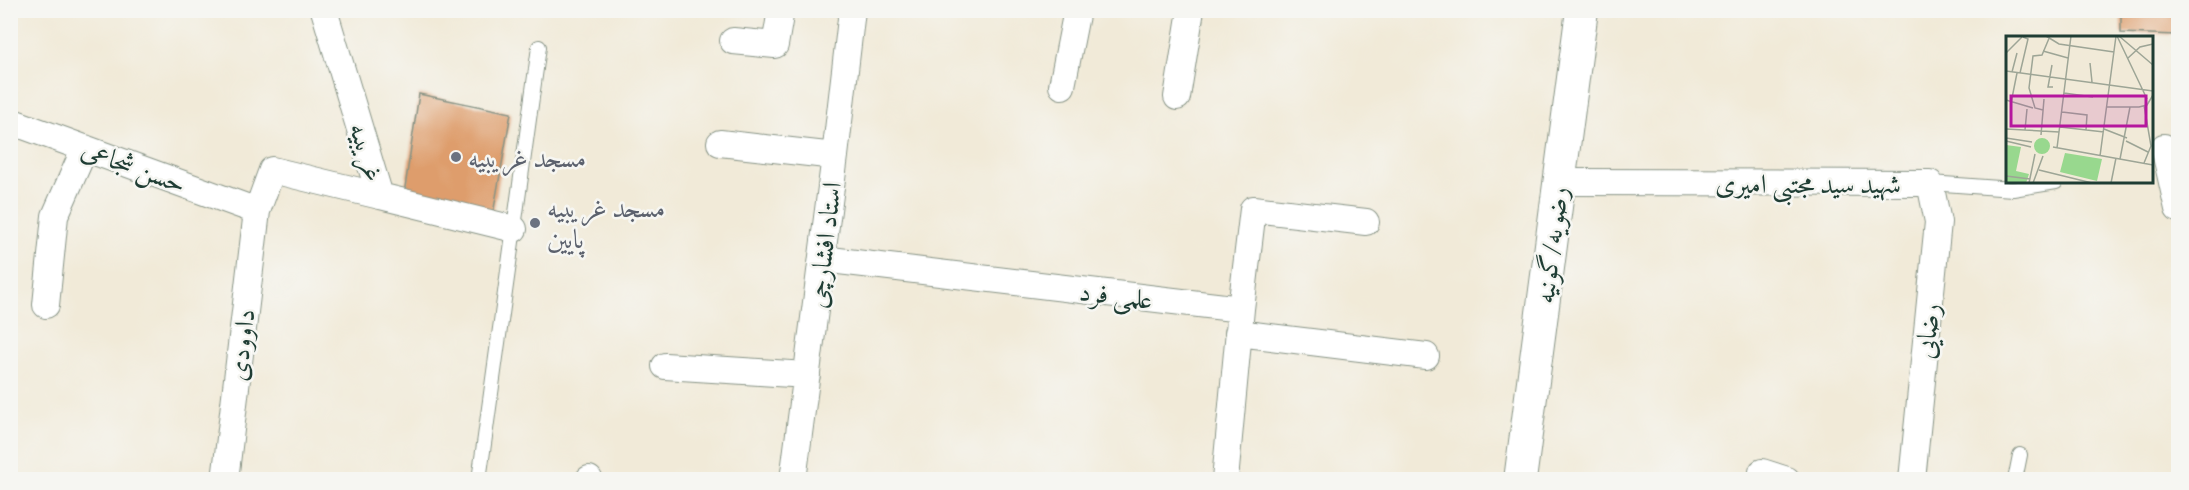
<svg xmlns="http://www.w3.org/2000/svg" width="2189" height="490" font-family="'EB Garamond',Amiri,serif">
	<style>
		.building { fill: #de9d6c }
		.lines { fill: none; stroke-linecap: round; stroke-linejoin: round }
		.service-casing { stroke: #889486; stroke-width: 16 }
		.minor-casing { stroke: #889486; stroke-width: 28 }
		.tertiary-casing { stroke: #889486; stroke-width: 34 }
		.service { stroke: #fff; stroke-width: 14 }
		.minor { stroke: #fff; stroke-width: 26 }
		.tertiary { stroke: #fff; stroke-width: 32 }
		.worship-dot { fill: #6b7280; stroke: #f6f6f2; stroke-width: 2 }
		.labels { text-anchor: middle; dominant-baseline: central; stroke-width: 5; stroke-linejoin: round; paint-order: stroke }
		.street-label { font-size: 27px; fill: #1f3d34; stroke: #f6f6f2 }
		.worship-label { font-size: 27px; fill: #5b616d; stroke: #f6f6f2; text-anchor: start }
		.inset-road { fill: none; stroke: #9da596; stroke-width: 1.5 }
		.view { fill: #b5179e; fill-opacity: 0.15; stroke: #b5179e; stroke-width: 3 }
		.inset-edge { fill: none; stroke: #1f3d34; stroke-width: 3 }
	</style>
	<rect width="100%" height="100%" fill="#f6f6f2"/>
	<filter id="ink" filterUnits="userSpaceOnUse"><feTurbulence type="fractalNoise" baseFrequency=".0167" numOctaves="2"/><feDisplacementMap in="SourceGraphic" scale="12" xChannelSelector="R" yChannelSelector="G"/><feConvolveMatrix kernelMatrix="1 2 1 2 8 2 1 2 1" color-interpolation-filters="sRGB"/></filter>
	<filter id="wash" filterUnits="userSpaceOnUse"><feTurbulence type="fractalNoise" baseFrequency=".008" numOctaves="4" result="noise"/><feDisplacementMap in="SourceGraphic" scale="24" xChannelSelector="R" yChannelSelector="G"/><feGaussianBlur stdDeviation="1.35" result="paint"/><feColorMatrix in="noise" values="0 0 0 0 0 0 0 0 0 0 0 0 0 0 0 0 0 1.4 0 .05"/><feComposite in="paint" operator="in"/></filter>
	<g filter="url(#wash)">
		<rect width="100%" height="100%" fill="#f1ead8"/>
		<g id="blocks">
			<path class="building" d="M2121,10h57v25l-57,-2z
				M419,94l92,19 -18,101 -90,-13z"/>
		</g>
	</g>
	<g filter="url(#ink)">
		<use href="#blocks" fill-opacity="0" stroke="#889486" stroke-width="1.5"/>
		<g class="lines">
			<defs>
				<path id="service" d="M10,12l1,-2
					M2152,147l26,-2
					M1930,183l83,6 43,-7
					M479,480l60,-433
					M2015,480l5,-25"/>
				<path id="minor" d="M324,10l56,186 134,33
					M733,41l42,4 6,-35
					M1062,86l15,-76
					M1177,97l14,-87
					M10,121l247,90
					M720,143l115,13
					M2164,147l14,62
					M1559,182l371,1 8,39 -26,258
					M822,259l419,50 -16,171
					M46,305l9,-89 30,-68
					M1241,309l12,-100 113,13
					M1238,333l188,23
					M665,366l142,9
					M1762,472l25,8
					M225,480l32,-269 15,-41 108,26
					M589,480v-1
					M793,480l42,-324 17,-146"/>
				<path id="tertiary" d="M1520,480l62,-470"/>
			</defs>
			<use href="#service" class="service-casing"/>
			<use href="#minor" class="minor-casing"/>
			<use href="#tertiary" class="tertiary-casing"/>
			<use href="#service" class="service"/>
			<use href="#minor" class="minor"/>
			<use href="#tertiary" class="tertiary"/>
		</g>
	</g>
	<g class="worship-dot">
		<circle cx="456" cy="157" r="6"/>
		<circle cx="535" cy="223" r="6"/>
	</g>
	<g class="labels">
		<g class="street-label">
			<text transform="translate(367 152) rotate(73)">غریبیه</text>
			<text transform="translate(134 166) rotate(20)">حسن شجاعی</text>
			<text x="1808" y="183">شهید سید مجتبی امیری</text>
			<text transform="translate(824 245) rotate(-83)">استاد افشارچی</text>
			<text transform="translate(1551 245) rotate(-83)">رضویه/گونیه</text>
			<text transform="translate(1116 295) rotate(7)">علمی فرد</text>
			<text transform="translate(1927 331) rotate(-84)">رضایی</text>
			<text transform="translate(241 345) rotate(-83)">داوودی</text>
		</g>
		<g class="worship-label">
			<text x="468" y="157">مسجد غریبیه</text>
			<text x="547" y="207">مسجد غریبیه<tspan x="547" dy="31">پایین</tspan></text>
		</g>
	</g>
	<g transform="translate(2006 36)">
		<rect width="147" height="147" fill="#f1ead8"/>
		<path d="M28 110a8 8 0 1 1 16 0a8 8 0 1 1-16 0ZM0,109l15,2 -5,24 13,3 -3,9h-20zM59,117l37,6 -5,22 -37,-9z" fill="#98d88e"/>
		<path class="inset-road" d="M40,0l13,8 55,8M111,0l30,63M113,0l34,29M37,15l25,7M0,17l16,-16M122,22l12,-11 13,-3M84,27l2,19M46,29l-4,22h5M0,35l147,20M6,36l5,-19M14,37l8,-34 -5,-2M58,57l29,4M0,64l27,8M5,67l6,-30M101,71h32l8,-2 6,-10M37,74l-8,-2 -6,-20 4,-32 9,-1 8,-19M56,76l25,3 -1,15M54,91l44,5M0,93l53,3M98,93l23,9M19,94l2,-21M35,99l3,-36M0,102l26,4M0,105l25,6M120,105l22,11M47,111l100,18M51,112l14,-112M94,120l16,-120M114,123l10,-52M138,127l7,-17 -7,-41M33,134l53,13M0,140l24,3M23,147l6,-29M27,147l10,-27M105,147l5,-25"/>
		<path class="view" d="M5,60h135v30h-135z"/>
		<rect width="147" height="147" class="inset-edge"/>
	</g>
	<rect width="2189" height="490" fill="none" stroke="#f6f6f2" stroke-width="36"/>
</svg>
